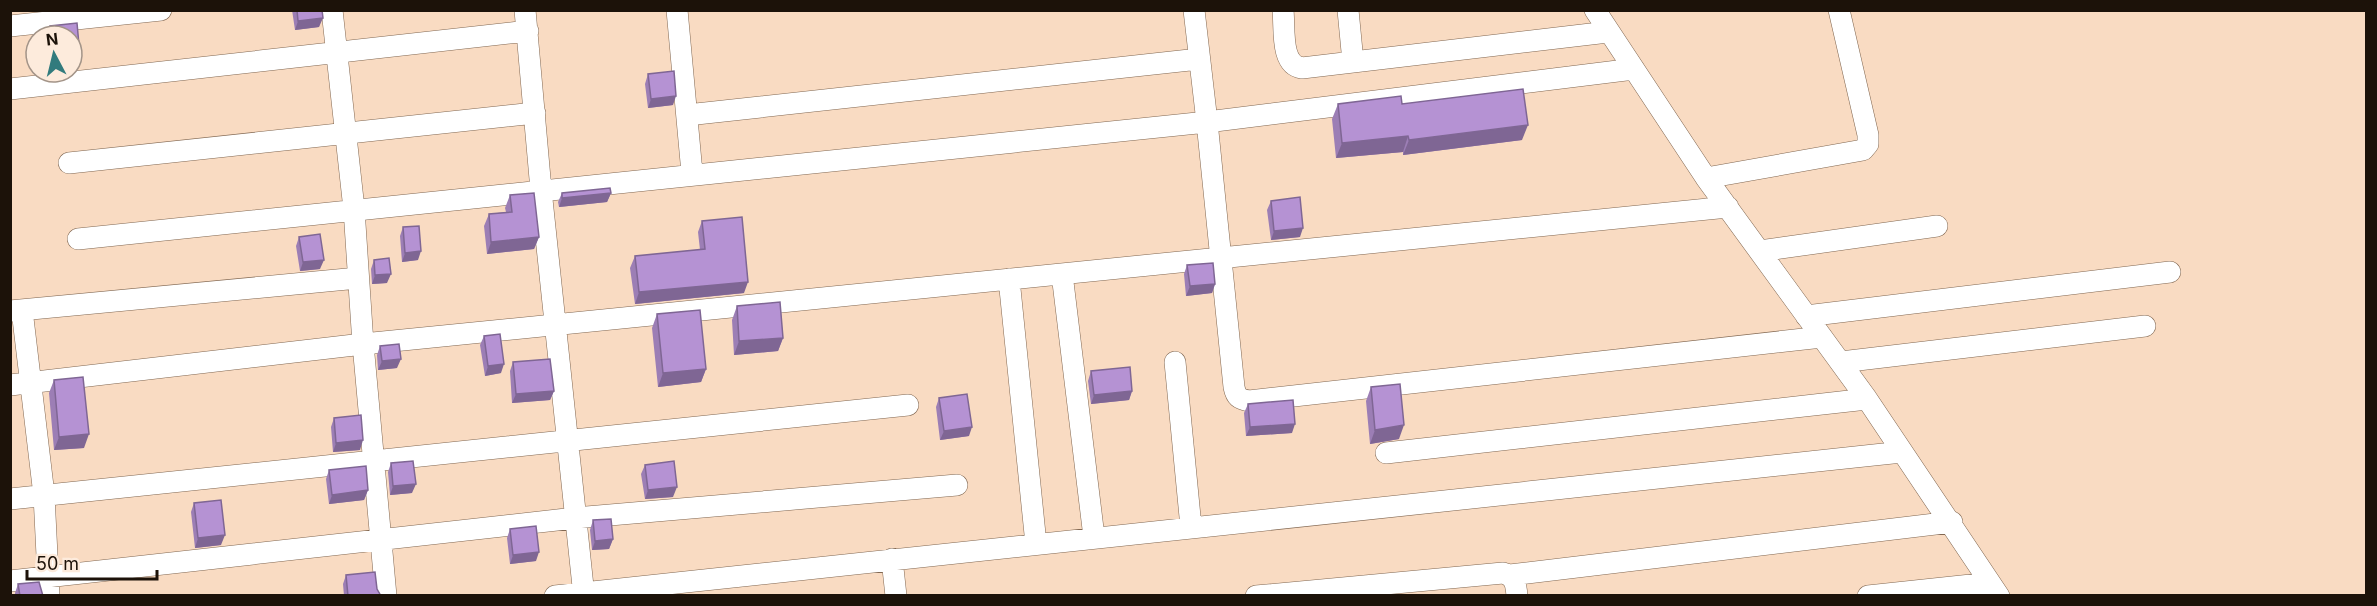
<svg xmlns="http://www.w3.org/2000/svg" width="2377" height="606" font-family="Inter,sans-serif">
	<style>
		.lines { fill: none; stroke-linecap: round; stroke-linejoin: round }
		.minor-casing { stroke: #816751; stroke-width: 22 }
		.minor { stroke: #fff; stroke-width: 21 }
		.wall { fill: #9c7eb5 }
		.shaded-wall { fill: #7f6694 }
		.building { fill: #b592d3; stroke: #7f6694; stroke-width: 1.5 }
	</style>
	<rect width="100%" height="100%" fill="#f9dbc2"/>
	<g class="lines">
		<defs>
			<path id="minor" d="M332,10l22,199 9,135 23,252
				M525,10l16,180 43,406
				M677,10l15,163
				M1194,10l13,112 27,265c2,10 5,12 15,14l573,-64
				M1283,10c2,18 -3,55 19,58l306,-36
				M1348,10l5,52
				M1595,10l111,168 161,221 132,197
				M10,26l151,-16
				M10,89l518,-58
				M687,115l512,-56
				M69,163l466,-50
				M1706,178l157,-28 5,-6v-9l-29,-125
				M78,239l1129,-117 427,-53
				M1760,251l177,-25
				M1062,274l32,263
				M1009,279l27,265
				M22,310l22,185 5,101
				M10,311l348,-33
				M1806,316l364,-44
				M1175,362l16,165
				M1841,362l304,-36
				M10,385l353,-41 1365,-137
				M1386,453l481,-54
				M10,499l898,-94
				M892,559l4,37
				M1510,575l442,-53
				M10,581l565,-63 382,-33
				M555,596l1347,-144
				M1256,596l247,-23c12,3 13,11 14,23
				M1868,596l122,-13"/>
		</defs>
		<use href="#minor" class="minor-casing"/>
		<use href="#minor" class="minor"/>
	</g>
	<path class="wall" d="M292,10h30l-3,17 -24,3z
		M77,23l2,22 -3,9h-4v-18h-26l4,-10z
		M648,74l25,31 -25,3 -3,-24z
		M1338,104h64l120,36 -119,15v-3l-67,6 -4,-39z
		M562,193h49l-4,9 -48,5 -1,-5z
		M510,195l29,42 -5,12 -47,5 -3,-28 5,-12 17,-2 -1,-4z
		M1271,201l29,36 -29,3 -4,-30z
		M702,221l42,72 -109,11 -5,-36 5,-12 65,-6 -2,-18z
		M403,227l15,33 -16,2 -2,-26z
		M299,237l21,32 -20,2 -4,-25z
		M374,260l13,23 -15,1 -1,-15z
		M1187,265l28,19 -3,9 -26,3 -2,-22z
		M737,306l46,32 -5,13 -44,4 -2,-35z
		M657,314l49,55 -5,13 -43,5 -6,-59z
		M484,336l17,37 -16,3 -5,-31z
		M380,346l17,22 -19,2 -1,-15z
		M513,362l41,29 -4,9 -38,3 -2,-32z
		M1091,371l41,20 -3,9 -38,4 -3,-23z
		M54,380l30,68 -30,2 -5,-57z
		M1371,387l28,52 -29,5 -4,-43z
		M939,398l30,38 -29,4 -4,-33z
		M1248,404l44,29 -46,3 -2,-23z
		M334,418l26,32 -27,2 -2,-25z
		M391,463l21,30 -22,2 -2,-23z
		M645,465l28,32 -28,2 -4,-25z
		M329,470l39,20 -4,10 -35,4 -3,-25z
		M194,503l27,42 -26,3 -4,-36z
		M593,520l20,19 -4,10 -17,1 -2,-20z
		M510,529l26,32 -26,3 -3,-26z
		M346,575l31,14 4,7h-37l-1,-12z
		M18,584l25,12h-28v-3z"/>
	<path class="shaded-wall" d="M1208,10h18l-19,2z
		M323,18l-4,9 -24,3 3,-9z
		M72,45h7l-3,9h-4z
		M676,96l-3,9 -25,3 3,-9z
		M1528,125l-6,15 -119,15 6,-15z
		M1408,136l-5,16 -67,6 6,-15z
		M611,193l-4,9 -48,5 3,-9z
		M1303,228l-3,9 -29,3 3,-9z
		M539,237l-5,12 -47,5 4,-12z
		M421,251l-3,9 -16,2 3,-9z
		M324,260l-4,9 -20,2 3,-9z
		M391,274l-4,9 -15,1 3,-9z
		M748,282l-4,11 -109,11 4,-12z
		M1215,284l-3,9 -26,3 4,-10z
		M783,338l-5,13 -44,4 5,-14z
		M401,359l-4,9 -19,2 4,-9z
		M504,364l-3,9 -16,3 3,-10z
		M706,369l-5,13 -43,5 5,-14z
		M554,391l-4,9 -38,3 4,-9z
		M1132,391l-3,9 -38,4 3,-9z
		M1295,424l-3,9 -46,3 4,-9z
		M1404,425l-5,14 -29,5 5,-14z
		M972,427l-3,9 -29,4 4,-9z
		M89,434l-5,14 -30,2 5,-13z
		M363,440l-3,10 -27,2 3,-9z
		M416,484l-4,9 -22,2 3,-9z
		M677,487l-4,10 -28,2 3,-9z
		M368,490l-4,10 -35,4 3,-9z
		M225,535l-4,10 -26,3 3,-10z
		M613,539l-4,10 -17,1 3,-9z
		M539,552l-3,9 -26,3 3,-9z"/>
	<path class="building" d="M297,10h25l1,8 -25,3z
		M77,23l2,22h-7v-9h-22v-10z
		M674,71l2,25 -25,3 -3,-25z
		M1523,89l5,36 -119,15 -1,-4 -66,7 -4,-39 63,-8 1,8z
		M610,188l1,5 -49,5v-5z
		M534,193l5,44 -48,5 -2,-28 23,-2 -2,-17z
		M1300,197l3,31 -29,3 -3,-30z
		M742,217l6,65 -109,10 -4,-36 70,-7 -3,-28z
		M419,226l2,25 -16,2 -2,-26z
		M320,234l4,26 -21,2 -4,-25z
		M389,258l2,16 -16,1 -1,-15z
		M1213,263l2,21 -25,2 -3,-21z
		M780,302l3,36 -44,3 -2,-35z
		M700,310l6,59 -43,4 -6,-59z
		M500,334l4,30 -16,2 -4,-30z
		M399,344l2,15 -19,2 -2,-15z
		M550,359l4,32 -38,3 -3,-32z
		M1130,367l2,24 -38,4 -3,-24z
		M83,377l6,57 -30,3 -5,-57z
		M1400,384l4,41 -29,5 -4,-43z
		M967,394l5,33 -28,4 -5,-33z
		M1293,400l2,24 -45,3 -2,-23z
		M361,415l2,25 -27,3 -2,-25z
		M413,461l3,23 -23,2 -2,-23z
		M674,461l3,26 -29,3 -3,-25z
		M366,466l2,24 -36,5 -3,-25z
		M221,500l4,35 -27,3 -4,-35z
		M611,519l2,20 -18,2 -2,-21z
		M536,526l3,26 -26,3 -3,-26z
		M375,572l2,17 4,7h-33l-2,-21z
		M39,582l4,14h-23l-2,-12z"/>
	<rect width="2377" height="606" fill="none" stroke="#1c1209" stroke-width="24"/>
	<g transform="translate(54 54) rotate(353)"><circle r="28" fill="#fdebdc" stroke="#a39488" stroke-width="1.5"/>
	<path d="M0-4.5L10 22L0 15L-10 22Z" fill="#327b7d"/>
	<text y="-9" font-size="16" font-weight="bold" text-anchor="middle" fill="#1c1209">N</text>
	</g>
	<path d="M27 570v9h130v-9" fill="none" stroke="#1c1209" stroke-width="3"/>
	<text x="36" y="570" font-size="18" fill="#1c1209" stroke="#fdebdc" stroke-width="4.5" paint-order="stroke">50 m</text>
</svg>
